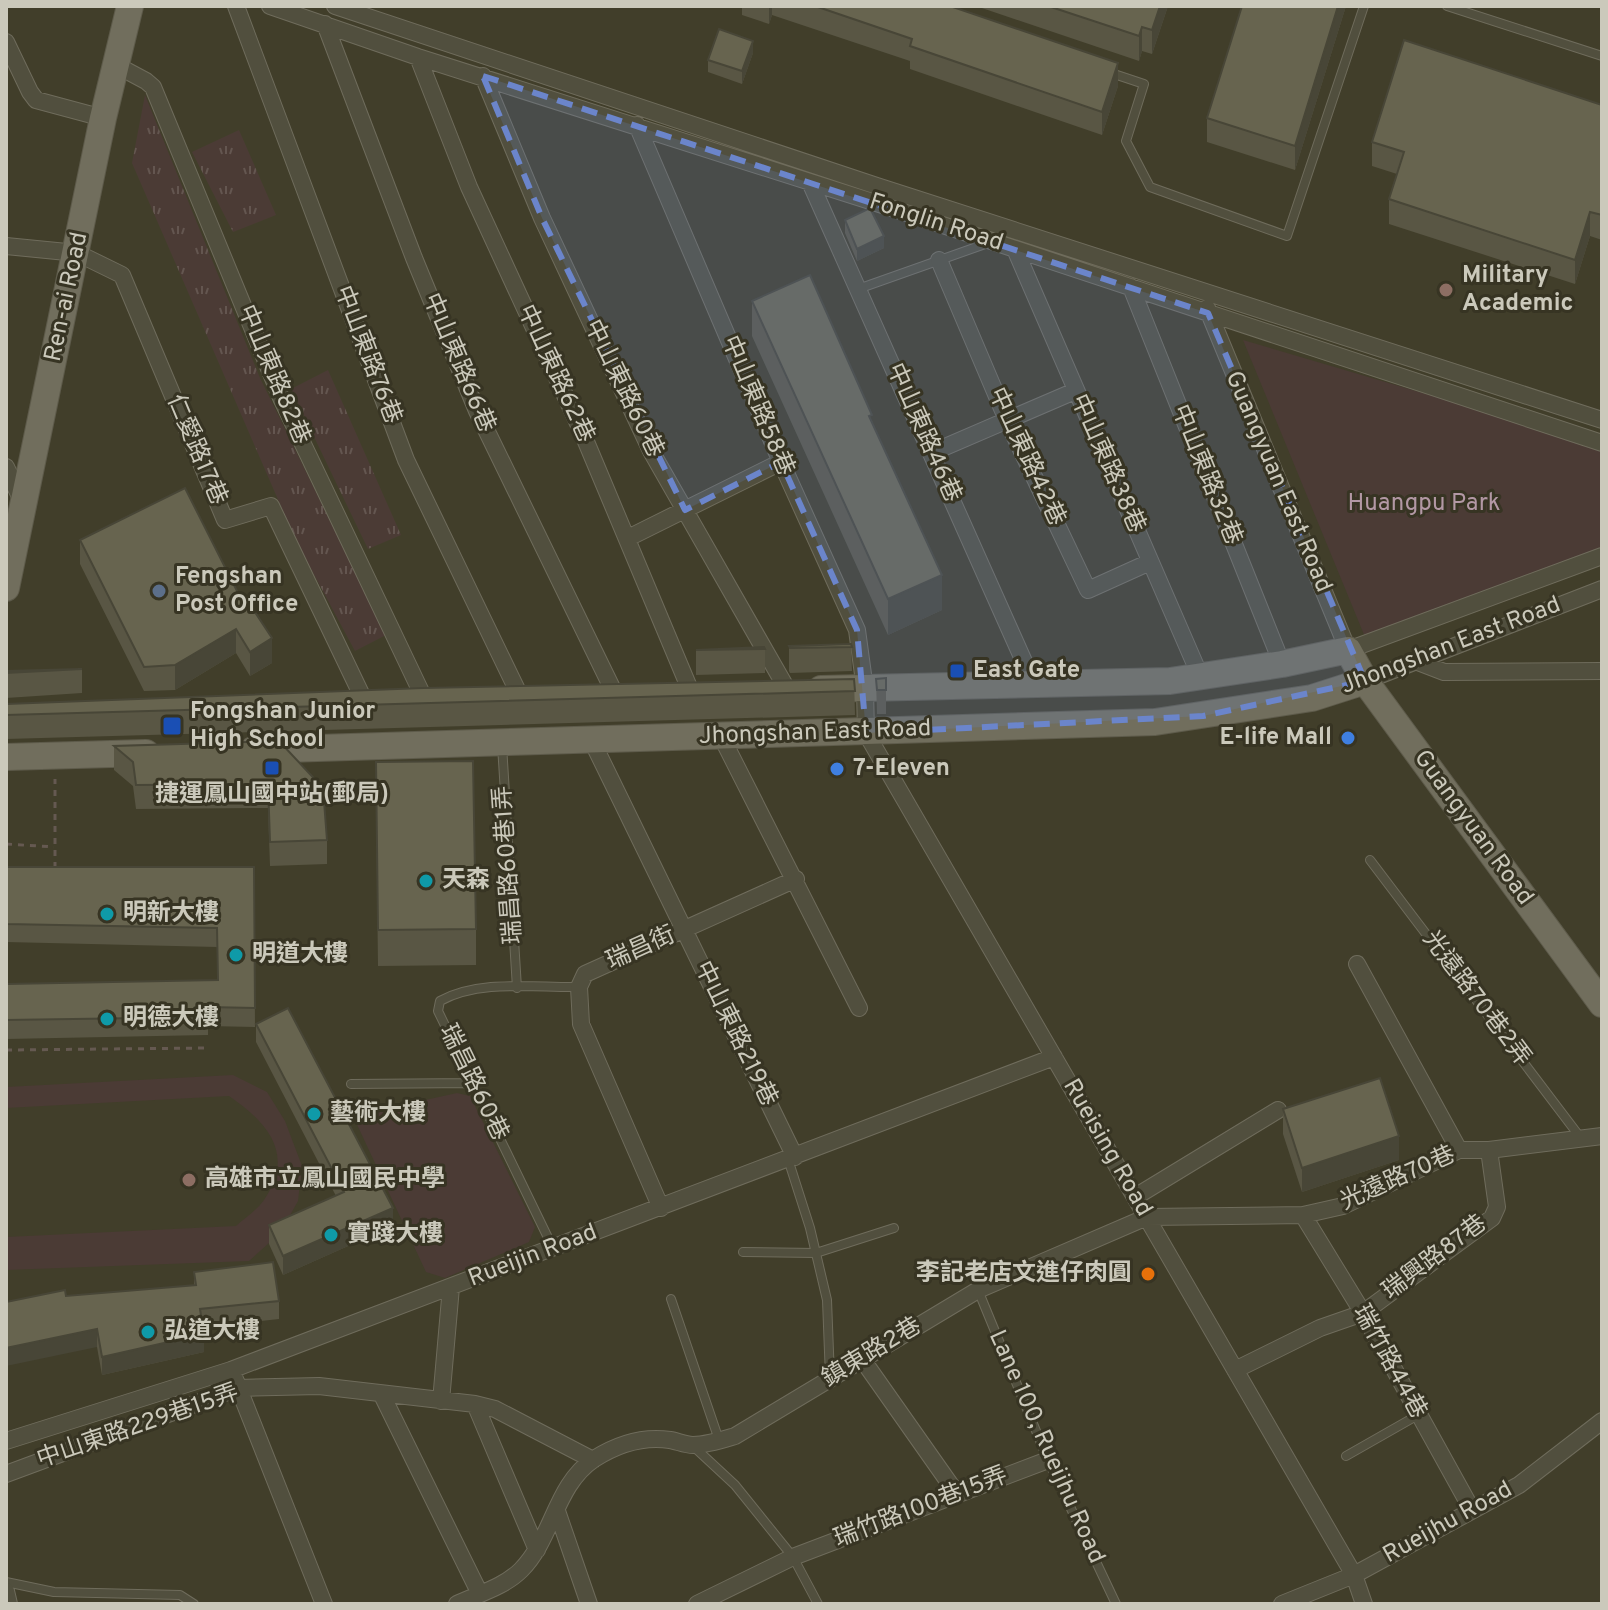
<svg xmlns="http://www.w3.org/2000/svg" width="1608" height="1610" font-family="Overpass,'Noto Sans TC',sans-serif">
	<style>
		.grass { fill: url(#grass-tufts) }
		.green { fill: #4b3b35 }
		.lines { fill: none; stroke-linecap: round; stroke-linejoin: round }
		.service-casing { stroke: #6f6c5c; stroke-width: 10 }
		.minor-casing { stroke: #6f6c5c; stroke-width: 18 }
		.primary-casing { stroke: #5e5b4b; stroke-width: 28 }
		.path { stroke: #655951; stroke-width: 3; stroke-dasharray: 6 6; stroke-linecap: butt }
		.service { stroke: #514f3e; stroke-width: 8 }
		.minor { stroke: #514f3e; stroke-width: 16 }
		.primary { stroke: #716e5d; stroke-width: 26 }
		.wall { fill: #595644 }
		.shaded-wall { fill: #484637 }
		.building { fill: #67644f; stroke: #484637; stroke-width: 2 }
		.marked { fill: #6b85cb; fill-opacity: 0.2; stroke: #6b85cb; stroke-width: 6; stroke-dasharray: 16 10; stroke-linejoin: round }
		.education-dot { fill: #8d6e63; stroke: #373423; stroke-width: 3 }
		.service-dot { fill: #5c6f8a; stroke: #373423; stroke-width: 3 }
		.transit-dot { fill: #1a4fb4; stroke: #373423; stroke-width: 3 }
		.shop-dot { fill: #3f7fe0; stroke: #373423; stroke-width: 3 }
		.culture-dot { fill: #0f9aa8; stroke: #373423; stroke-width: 3 }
		.food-dot { fill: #e8710a; stroke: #373423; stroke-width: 3 }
		.labels { text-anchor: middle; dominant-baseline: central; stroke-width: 6; stroke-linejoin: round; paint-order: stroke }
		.street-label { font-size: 24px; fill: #cbc9bb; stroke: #373423 }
		.poi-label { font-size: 24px; font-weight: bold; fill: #cbc9bb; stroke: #373423; text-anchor: start }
		.park-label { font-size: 24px; fill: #b398a5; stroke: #373423 }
	</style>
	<defs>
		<pattern id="grass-tufts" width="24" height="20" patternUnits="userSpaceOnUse" patternTransform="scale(2)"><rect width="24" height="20" fill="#4b3b35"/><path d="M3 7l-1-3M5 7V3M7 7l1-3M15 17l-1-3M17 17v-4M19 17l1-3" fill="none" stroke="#645650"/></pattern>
	</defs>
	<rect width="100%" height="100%" fill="#413e2a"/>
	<path class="grass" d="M145,95l115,283 126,257 -31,16 -59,-110 -164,-378z
		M239,130l37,85 -43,17 -41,-80z
		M328,370l73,165 -33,14 -77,-160z"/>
	<path class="green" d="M1243,340l359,106v107l-237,84z
		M233,1075l34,17 18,29 17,45 -4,35 -18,32 -31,28 -243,9v-33l230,-11c9,-8 21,-16 28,-26 32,-46 3,-78 -35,-104l-223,12v-21z
		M457,1093l13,3 65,131 -6,15 -84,36 -19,-6 -73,-156z"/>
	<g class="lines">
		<defs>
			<path id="service" d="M1447,6l155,50
				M1111,73l33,11 -18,57 24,46 137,49 77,-230
				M858,289l130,-46
				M502,745l15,243
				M1370,860l210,277
				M351,1084l122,-1
				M788,1159l22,69 17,72 3,78
				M553,1248l-115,-237 2,-10c40,-22 96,-13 139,-14
				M743,1252l73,1 78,-25
				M978,1290l70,170 68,144
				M671,1299l48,141
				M693,1446l42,39 58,72 25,47
				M1346,1456l72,-41
				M6,1582l48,10 126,3 14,9"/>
			<path id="minor" d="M236,6l170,454 113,234
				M270,6l148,51 455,145 729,241
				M335,6l542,180 725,234
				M325,24l89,234 63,153 137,281
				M6,42l24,50 6,8 67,18
				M418,57l51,130 113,245 109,260
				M116,65l30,16 7,6 129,313 141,296
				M483,76l59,142 109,233 136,238
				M637,125l144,337 76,168 8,59 1,44 488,842 10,29
				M810,182l224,502
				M6,246l71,7 45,22 103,245 46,-14 92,192
				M1015,249l186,429
				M939,260l68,160 81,170 62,-28
				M1131,287l151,377
				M1207,308l141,342 254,-94
				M931,453l144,-62
				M6,467l17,36
				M628,538l153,-76
				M1418,662l26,10 158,-1
				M1365,681l237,-92
				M721,736l138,272
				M591,739l204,418
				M1357,964l102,186
				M1135,1197l143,-87
				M661,1208l-80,-184 -2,-37 6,-13 211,-95
				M1303,1215l60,98 109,197
				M862,1359l95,135
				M1235,1370l85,-42 43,-15 129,-95 5,-11 -8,-57
				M235,1379l89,225
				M382,1395l98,199
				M441,1401l10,-114
				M475,1404l62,146
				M6,1441l225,-71 823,-313
				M6,1474l232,-86 81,-2 156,18 20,5 98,51
				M557,1511l32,93
				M6,1591l3,13
				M457,1604c21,-10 47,-17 64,-34 32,-32 34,-85 73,-111 22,-14 49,-23 76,-19 7,1 15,5 23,5 14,0 29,-5 42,-9l243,-146 169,-73 156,-2 40,-9 116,-56h30l113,-14
				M697,1604l96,-47 255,-97
				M1282,1604l72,-29 165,-90 83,-64"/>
			<path id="primary" d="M6,588l97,-470 27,-112
				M821,689l349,-8 112,-17 66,-14 17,31 237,323
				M253,750l902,-28 157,-24 53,-17
				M6,757l140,-4"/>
		</defs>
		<use href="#service" class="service-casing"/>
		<use href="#minor" class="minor-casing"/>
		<use href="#primary" class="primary-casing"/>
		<path class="path" d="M6,844l48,3
			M55,868v-89
			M6,1050l201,-2"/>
		<use href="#service" class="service"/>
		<use href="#minor" class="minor"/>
		<use href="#primary" class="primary"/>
	</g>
	<path class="wall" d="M742,6h208l168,80 -16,49 -192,-66v-8l-138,-46 -3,9 -27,-9z
		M976,6h192l-16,48 -10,-3 -3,10z
		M1346,6l-51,164 -88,-28v-24z
		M753,53l-11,31 -34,-12v-12z
		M1602,105v135l-12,-4 -15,48 -186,-60v-25l8,-25 -25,-8v-24z
		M845,220l39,28 -27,13 -12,-28z
		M752,301l120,120 70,189 -54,25 -136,-299z
		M185,488l87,175 -22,13 -14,-23 -61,37 -31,1 -64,-127v-24z
		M851,644l1,27 -62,2 -1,-2v-25z
		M765,649v24l-69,2v-25z
		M82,669v24l-76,5v-27z
		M854,679l1,36 -849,24v-35z
		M876,679l10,11v24h-9z
		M279,741l48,99v24l-57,2 -2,-58 -132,1 -3,-23 -19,-16v-24z
		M376,798l100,131v36l-98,1z
		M6,867h248l1,160 -47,-1v9l-202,4v-55l211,-4v-33l-211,-5z
		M256,1024l137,202 -110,49 -14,-31v-19l67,-29 -80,-154z
		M1283,1109l116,51 -97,32 -19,-58z
		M194,1272l85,29v18l-76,8 1,25 -102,23 -5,-28 -31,-51 128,-11z"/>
	<path class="shaded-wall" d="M769,6h3v9l-3,9z
		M1160,6h8l-16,48v-24z
		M1338,6h8l-51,164v-24z
		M1142,27v24l-3,10v-25z
		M753,41v12l-11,31v-13z
		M1118,63v23l-16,49v-23z
		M1590,212v24l-15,48v-24z
		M884,236v12l-27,13v-12z
		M942,575v35l-54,25v-36z
		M236,629v24l-61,37v-25z
		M272,638v25l-22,13v-24z
		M1399,1136v24l-97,32v-24z
		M393,1208v18l-110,49v-19z
		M97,1329v18l-91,19v-18z
		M204,1334v18l-102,23v-18z"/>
	<path class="building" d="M815,6h135l168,57 -16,49 -192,-66 2,-7z
		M1048,6h112l-8,24 -10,-3 -3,9z
		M1242,6h96l-43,140 -88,-28z
		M719,29l34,12 -11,30 -34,-11z
		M1404,40l198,65v110l-12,-3 -15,48 -186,-61 15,-47 -32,-10z
		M870,208l14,28 -27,13 -12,-29z
		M810,275l62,140 -3,1 73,159 -54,24 -136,-298z
		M185,488l56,111 4,-2 27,41 -22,14 -14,-23 -61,36 -31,2 -64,-127z
		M851,644l1,3 -62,1 -1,-2z
		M764,647l1,2 -69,1z
		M82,669l-76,4v-2z
		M886,678v12h-9l-1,-11z
		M854,679l1,12 -849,24v-11l417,-16z
		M279,741l44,47 4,52 -57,2 -2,-58 -132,1 -3,-23 -19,-16z
		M473,761l3,168 -98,1 -2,-168z
		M6,867h248l1,141 -47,-1v10l-202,3v-36l212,-4 -1,-52 -211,-4z
		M288,1008l105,200 -110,48 -14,-31 75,-33 -88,-168z
		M1380,1078l19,58 -97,32 -19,-59z
		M273,1262l6,39 -79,8 4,25 -102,23 -5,-28 -91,19v-46l59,-12 1,6 130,-11 -2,-13z"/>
	<path class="marked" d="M483,76l725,237 157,368 -162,35 -337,17 -9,-103 -76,-168 -96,48 -143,-292z"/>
	<g class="education-dot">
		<circle cx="1446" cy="290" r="8"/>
		<circle cx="189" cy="1180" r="8"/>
	</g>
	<circle class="service-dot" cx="159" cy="591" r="8"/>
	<g class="transit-dot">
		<rect x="949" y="663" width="16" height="16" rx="4"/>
		<rect x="162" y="716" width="20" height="20" rx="4"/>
		<rect x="264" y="760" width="16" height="16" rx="4"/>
	</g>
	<g class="shop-dot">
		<circle cx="1348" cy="738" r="8"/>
		<circle cx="837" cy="769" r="8"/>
	</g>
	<g class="culture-dot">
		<circle cx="426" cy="881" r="8"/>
		<circle cx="107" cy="914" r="8"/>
		<circle cx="236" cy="955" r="8"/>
		<circle cx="107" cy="1019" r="8"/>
		<circle cx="314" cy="1114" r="8"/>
		<circle cx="331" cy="1235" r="8"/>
		<circle cx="148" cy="1332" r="8"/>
	</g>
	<circle class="food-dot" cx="1148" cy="1274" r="8"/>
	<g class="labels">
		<g class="street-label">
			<text transform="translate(936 223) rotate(18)">Fonglin Road</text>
			<text transform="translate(67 297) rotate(-78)">Ren-ai Road</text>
			<text transform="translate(367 355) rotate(69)">中山東路76巷</text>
			<text transform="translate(458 363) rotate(67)">中山東路66巷</text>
			<text transform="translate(555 374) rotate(65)">中山東路62巷</text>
			<text transform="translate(273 375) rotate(67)">中山東路82巷</text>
			<text transform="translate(623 389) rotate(64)">中山東路60巷</text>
			<text transform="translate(757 406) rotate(67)">中山東路58巷</text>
			<text transform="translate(923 433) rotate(66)">中山東路46巷</text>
			<text transform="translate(196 450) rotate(67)">仁愛路17巷</text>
			<text transform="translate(1026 457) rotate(65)">中山東路42巷</text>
			<text transform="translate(1107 464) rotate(66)">中山東路38巷</text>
			<text transform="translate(1206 475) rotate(68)">中山東路32巷</text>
			<text transform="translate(1278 482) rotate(67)">Guangyuan East Road</text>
			<text transform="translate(1451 646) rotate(-21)">Jhongshan East Road</text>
			<text transform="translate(815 733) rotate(-2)">Jhongshan East Road</text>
			<text transform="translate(1473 828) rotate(54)">Guangyuan Road</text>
			<text transform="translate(509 865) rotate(-94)">瑞昌路60巷1弄</text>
			<text transform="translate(641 949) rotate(-24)">瑞昌街</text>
			<text transform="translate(1476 999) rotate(53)">光遠路70巷2弄</text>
			<text transform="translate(735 1034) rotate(64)">中山東路219巷</text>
			<text transform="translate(473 1083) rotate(64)">瑞昌路60巷</text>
			<text transform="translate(1107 1148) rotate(60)">Rueising Road</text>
			<text transform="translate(1398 1179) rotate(-24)">光遠路70巷</text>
			<text transform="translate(533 1256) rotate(-21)">Rueijin Road</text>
			<text transform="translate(1435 1258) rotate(-37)">瑞興路87巷</text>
			<text transform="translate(872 1353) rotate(-31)">鎮東路2巷</text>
			<text transform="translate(1389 1362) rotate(61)">瑞竹路44巷</text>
			<text transform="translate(138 1427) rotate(-19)">中山東路229巷15弄</text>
			<text transform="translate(1046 1447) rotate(66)">Lane 100, Rueijhu Road</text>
			<text transform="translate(921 1508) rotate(-21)">瑞竹路100巷15弄</text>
			<text transform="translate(1448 1523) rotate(-29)">Rueijhu Road</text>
		</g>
		<g class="poi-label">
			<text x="1462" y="276">Military<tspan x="1462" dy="28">Academic</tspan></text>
			<text x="175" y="577">Fengshan<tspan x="175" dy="28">Post Office</tspan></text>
			<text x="973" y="671">East Gate</text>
			<text x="190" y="712">Fongshan Junior<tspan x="190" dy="28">High School</tspan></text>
			<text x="1332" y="738" text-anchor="end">E-life Mall</text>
			<text x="853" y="769">7-Eleven</text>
			<text x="272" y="795" text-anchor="middle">捷運鳳山國中站(郵局)</text>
			<text x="442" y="881">天森</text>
			<text x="123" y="914">明新大樓</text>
			<text x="252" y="955">明道大樓</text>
			<text x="123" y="1019">明德大樓</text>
			<text x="330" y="1114">藝術大樓</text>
			<text x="205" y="1180">高雄市立鳳山國民中學</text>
			<text x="347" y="1235">實踐大樓</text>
			<text x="1132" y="1274" text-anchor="end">李記老店文進仔肉圓</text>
			<text x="164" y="1332">弘道大樓</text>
		</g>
		<g class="park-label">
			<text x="1424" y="504">Huangpu Park</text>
		</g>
	</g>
	<rect width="1608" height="1610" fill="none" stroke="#cbc9bb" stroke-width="16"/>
</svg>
